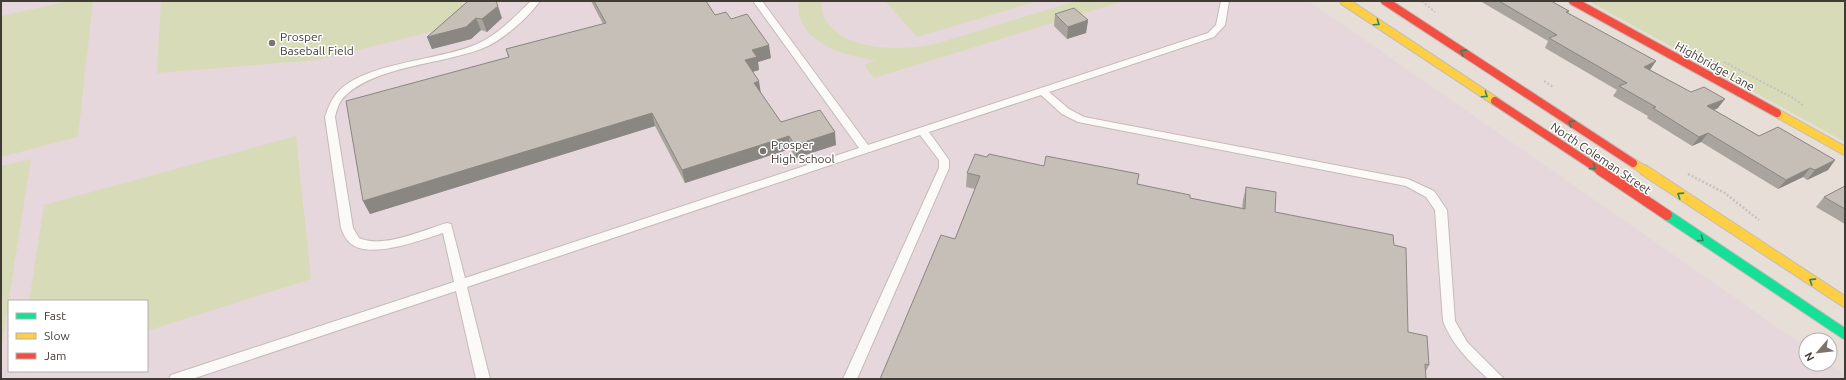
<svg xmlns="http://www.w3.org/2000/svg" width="1846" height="380" font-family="Ubuntu,sans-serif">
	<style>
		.education { fill: #e6d7dc; fill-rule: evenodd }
		.green { fill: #d8dbb8 }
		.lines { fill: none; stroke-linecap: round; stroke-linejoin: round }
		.lane-casing { stroke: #c3bcb6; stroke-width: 2 }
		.fast-casing { stroke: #c3bcb6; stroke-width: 12 }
		.slow-far1-casing { stroke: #c3bcb6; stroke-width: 10 }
		.slow-casing { stroke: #c3bcb6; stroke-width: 12 }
		.jam-far1-casing { stroke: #c3bcb6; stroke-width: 10 }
		.jam-casing { stroke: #c3bcb6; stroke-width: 12 }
		.path-far1 { stroke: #c5c2bf; stroke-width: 2; stroke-dasharray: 2 2; stroke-linecap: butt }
		.path { stroke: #c5c2bf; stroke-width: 2.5; stroke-dasharray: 2 2; stroke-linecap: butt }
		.lane { fill: #fbfaf9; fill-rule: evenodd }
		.fast { stroke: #16e098; stroke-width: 10 }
		.slow-far1 { stroke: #ffcf43; stroke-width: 8 }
		.slow { stroke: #ffcf43; stroke-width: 10 }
		.jam-far1 { stroke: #f24e42; stroke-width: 8 }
		.jam { stroke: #f24e42; stroke-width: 10 }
		.wall { fill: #a9a49e }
		.shaded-wall { fill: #8a8681 }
		.building { fill: #c5bfb8; stroke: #8a8681 }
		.oneway { stroke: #2e8562 }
		.poi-dot { fill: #7b746e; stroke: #fff; stroke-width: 1.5 }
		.labels { text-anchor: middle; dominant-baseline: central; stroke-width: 3; stroke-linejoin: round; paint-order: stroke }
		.poi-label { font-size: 12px; fill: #413b35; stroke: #fff; text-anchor: start }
		.street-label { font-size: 12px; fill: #413b35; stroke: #fff }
	</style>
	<rect width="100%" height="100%" fill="#e7dfd7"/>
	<path class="education" d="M1,1h1308l497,346v17h24l15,10v5h-1844zM9,301h138v70h-138z"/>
	<path class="green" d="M69,1h24l-15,136 -77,20v-141z
		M161,1h300l5,14 -12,11 -136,34 -161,13z
		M799,1h23c-2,6 0,12 3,18 19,33 78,32 110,25l141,-43h48l-250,77 -10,-13 12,-5c-30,-3 -83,-19 -77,-59z
		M885,1h153l-121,36z
		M1588,1h257v141z
		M296,136l15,143 -164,52v-30h-118l15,-96z
		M31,159l-30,190v-183z"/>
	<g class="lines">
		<defs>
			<path id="lane" d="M531,1h9c-12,17 -39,41 -59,48 -39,15 -104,17 -135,46 -7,6 -9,14 -11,22l18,111 6,10c24,11 64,-8 88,-15l4,1 14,54 394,-130 -106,-147h9l106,144 340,-112 8,-8 5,-24h8l-4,24 -11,12 -165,55 20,17 15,8 324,62 26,12 13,19 8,111 12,21 37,37h-16c-19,-18 -36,-34 -45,-58l-8,-111 -9,-13 -20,-11 -328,-64 -16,-8 -21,-19 -112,37 20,28v8l-92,211h-14l96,-211v-8l-19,-25 -453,152 23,92h-14l-20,-88 -264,88h-23l2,-4 283,-93 -11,-49c-22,7 -76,28 -94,9 -4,-4 -6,-9 -8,-14l-16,-111c3,-9 6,-17 12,-24 27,-31 102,-32 140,-49 21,-9 37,-27 54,-43z"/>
			<path id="fast" d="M1667,215l178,119"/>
			<path id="slow-far1" d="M1344,1l151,100
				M1777,113l68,38
				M1633,163l13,8"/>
			<path id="slow" d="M1644,170l201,132"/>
			<path id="jam-far1" d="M1385,1l248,162
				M1573,1l204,112
				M1495,101l106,70"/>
			<path id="jam" d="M1600,170l67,45"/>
		</defs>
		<use href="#lane" class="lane-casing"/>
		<use href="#fast" class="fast-casing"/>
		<use href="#slow-far1" class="slow-far1-casing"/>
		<use href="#slow" class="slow-casing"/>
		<use href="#jam-far1" class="jam-far1-casing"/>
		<use href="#jam" class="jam-casing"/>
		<path class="path-far1" d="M1422,1l13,11
			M1724,62l69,36 11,8
			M1544,81l9,6"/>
		<path class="path" d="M1688,174l37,19 34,27"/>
		<use href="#lane" class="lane"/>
		<use href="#fast" class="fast"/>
		<use href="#slow-far1" class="slow-far1"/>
		<use href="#slow" class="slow"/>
		<use href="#jam-far1" class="jam-far1"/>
		<use href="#jam" class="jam"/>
	</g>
	<path class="wall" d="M591,1h115l9,14 16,4 40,39 -13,4 1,8 -6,2 8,21 20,29 55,23 -40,13 -6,-9 -105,34 -30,-57 -285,88 -7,-13 145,-144 -2,-8 97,-25z
		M1480,1h71l18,10 -1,2 83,57 67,38 -4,2 45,26 76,24 -7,10 -21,10 -4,-3 -25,12 -77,-47 -9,4 -45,-28 1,-2 -35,-20 4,-6 -72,-42 3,-7z
		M467,2l35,16 -15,14 -6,-2 -10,9 -39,10 -5,-12z
		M1055,14l33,6 -2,13 -19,6 -13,-13z
		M987,157l57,9 95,8 -2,10 53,14 52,10 1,-8 3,-13 29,25 119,33 14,87 21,33 -3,6 -471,-132 20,-50 -9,-2 1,-14z
		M1845,186v38l-29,-17 8,-10z"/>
	<path class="shaded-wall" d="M498,6l4,12 -15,14 -5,-13z
		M476,18l5,12 -10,9 -39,10 -5,-12z
		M1088,20l-2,13 -19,6 1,-12z
		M769,45l2,13 -13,4 1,8 -12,3 -2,-13 7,-10z
		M1656,61l-6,9 -6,-3z
		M759,81l2,13 -7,-11z
		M1725,99l-7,9 -17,8 6,-10z
		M652,113l3,13 -285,88 -7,-13z
		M835,132l1,13 -40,13 -1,-13z
		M1708,133l-7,9 -9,4 7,-9z
		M789,136l1,13 -105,34 -3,-13z
		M1835,160l-7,10 -21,10 8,-10z
		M1810,168l-7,9 -25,12 8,-9z"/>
	<path class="building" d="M467,1h29l2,5 -16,13 -6,-1 -10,9 -39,10 40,-35z
		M594,1h112l9,14 11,-3 5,7 16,-5 22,31 -17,5 5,7 -12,3 14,21 -5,2 27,39 39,-12 15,22 -40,13 -6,-9 -107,34 -30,-57 -289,88 -17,-100 163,-44 -3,-8 100,-26z
		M1499,1h52l18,10 -3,1 90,49 -12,6 47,25 13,-5 21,12 -18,7 52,30 19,-9 57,33 -20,10 -5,-2 -24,12 -78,-47 -9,4 -46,-29 3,-1 -37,-21 8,-3 -78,-45 8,-3z
		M1074,8l14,12 -20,7 -13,-13z
		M975,154l12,3 2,-3 55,12 2,-10 93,18 -2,10 53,11v3l55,11 1,-22 30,5 -1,20 118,23 1,10 12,3 2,84 19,4 2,29 -4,-1 1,15h-546l61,-144 14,4 25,-63 -13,-3z
		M1845,186v23l-21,-12z"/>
	<defs><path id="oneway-chevron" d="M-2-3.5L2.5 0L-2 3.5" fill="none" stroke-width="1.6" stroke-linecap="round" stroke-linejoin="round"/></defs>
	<g class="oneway">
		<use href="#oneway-chevron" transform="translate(1377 23) rotate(34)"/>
		<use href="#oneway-chevron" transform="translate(1463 52) rotate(-147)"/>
		<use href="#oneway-chevron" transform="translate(1485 95) rotate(34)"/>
		<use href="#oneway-chevron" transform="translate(1571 123) rotate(-147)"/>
		<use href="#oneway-chevron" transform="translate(1593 167) rotate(34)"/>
		<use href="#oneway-chevron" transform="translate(1680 195) rotate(-147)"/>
		<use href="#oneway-chevron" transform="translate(1701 239) rotate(34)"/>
		<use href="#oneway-chevron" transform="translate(1812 281) rotate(-147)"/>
	</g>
	<g class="poi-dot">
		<circle cx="272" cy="43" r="4"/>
		<circle cx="763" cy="151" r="4"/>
	</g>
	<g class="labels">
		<g class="poi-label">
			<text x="280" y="36">Prosper<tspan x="280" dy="14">Baseball Field</tspan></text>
			<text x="771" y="144">Prosper<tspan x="771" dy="14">High School</tspan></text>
		</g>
		<g class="street-label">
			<text transform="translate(1715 66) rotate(29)">Highbridge Lane</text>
			<text transform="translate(1601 158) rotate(34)">North Coleman Street</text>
		</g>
	</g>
	<rect width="1846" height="380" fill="none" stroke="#413b35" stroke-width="4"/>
	<rect x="8" y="300" width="140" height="72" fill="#ffffff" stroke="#b3b1ae"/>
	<rect x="16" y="313" width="20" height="6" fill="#16e098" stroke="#b3b1ae"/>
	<text x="44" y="320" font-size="12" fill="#413b35">Fast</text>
	<rect x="16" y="333" width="20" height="6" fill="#ffcf43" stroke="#b3b1ae"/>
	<text x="44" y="340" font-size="12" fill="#413b35">Slow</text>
	<rect x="16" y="353" width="20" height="6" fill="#f24e42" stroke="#b3b1ae"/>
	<text x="44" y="360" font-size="12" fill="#413b35">Jam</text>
	<g transform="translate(1818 352) rotate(242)"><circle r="19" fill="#ffffff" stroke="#b3b1ae"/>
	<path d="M0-3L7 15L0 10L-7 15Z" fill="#7b746e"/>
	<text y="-6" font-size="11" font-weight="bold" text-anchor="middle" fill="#413b35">N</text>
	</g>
</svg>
